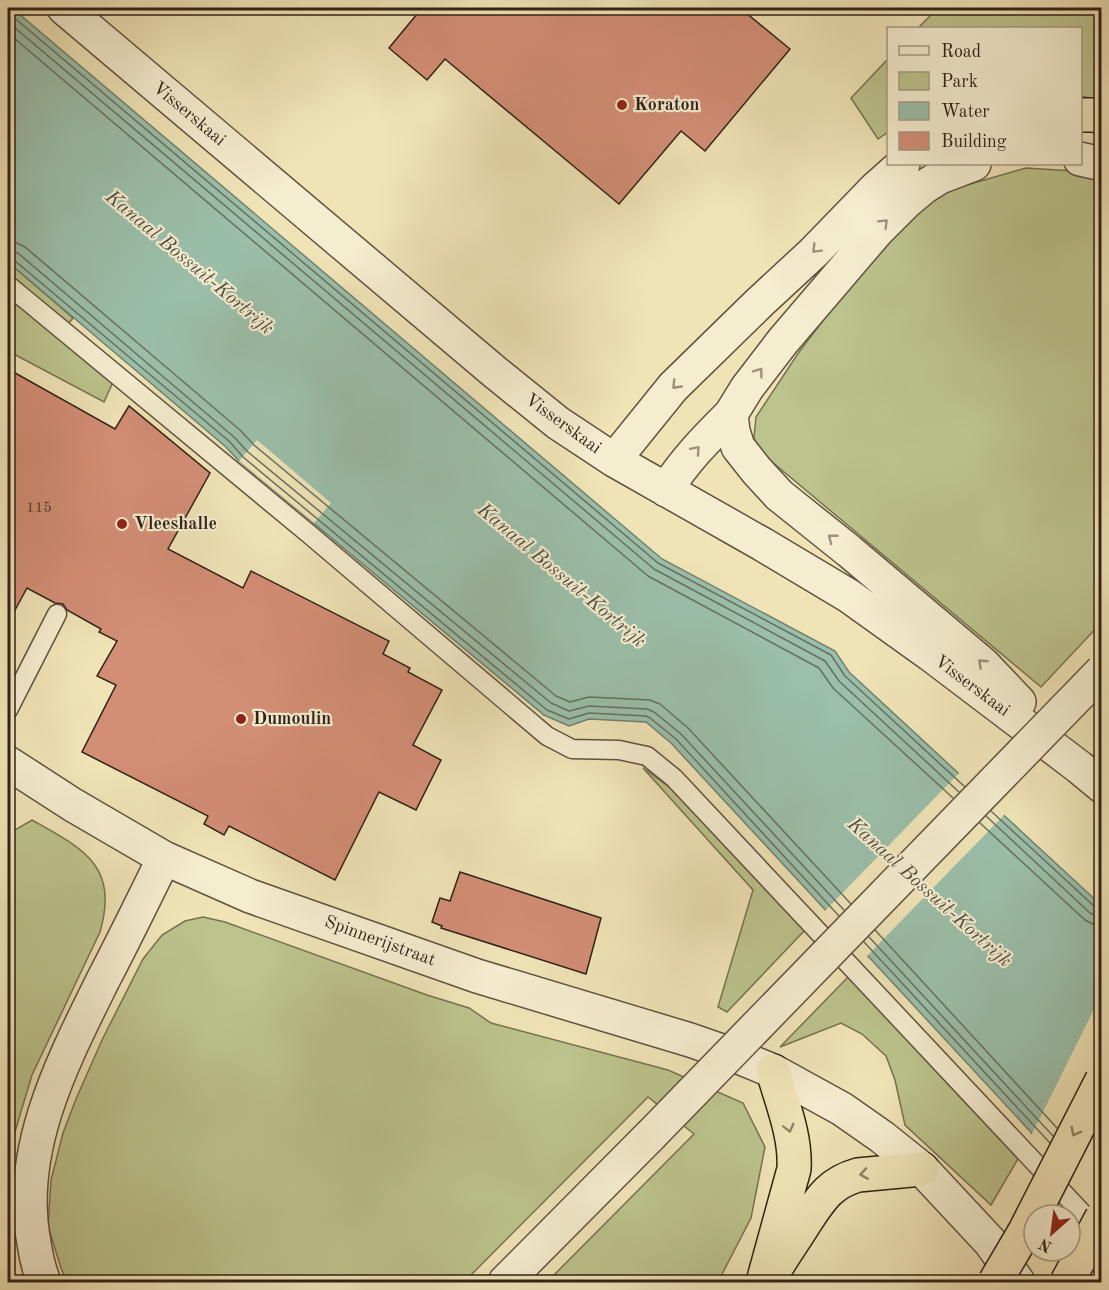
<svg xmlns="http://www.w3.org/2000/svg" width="1109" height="1290" font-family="'Old Standard TT',serif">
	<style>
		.green { fill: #bcc38c; stroke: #767252; stroke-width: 1.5 }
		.water { fill: #9bbfaa; stroke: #708070; stroke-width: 1.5 }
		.pier { fill: #f0e4b7 }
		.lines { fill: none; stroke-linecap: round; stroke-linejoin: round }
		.shore { stroke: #667061; stroke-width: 1.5 }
		.building { fill: #d38e76; stroke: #302118; stroke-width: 1.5 }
		.service-casing { stroke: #605240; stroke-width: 21 }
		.tertiary-casing { stroke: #605240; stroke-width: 36 }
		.motorway-casing { stroke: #302118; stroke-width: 36 }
		.service { stroke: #f5edd0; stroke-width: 18 }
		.tertiary { stroke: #f5edd0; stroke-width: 33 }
		.motorway { stroke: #f0e4b7; stroke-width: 33 }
		.tertiary-bridge-casing { stroke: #605240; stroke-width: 36; stroke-linecap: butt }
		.motorway-bridge-casing { stroke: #302118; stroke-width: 36; stroke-linecap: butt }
		.tertiary-bridge { stroke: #f5edd0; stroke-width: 33 }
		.motorway-bridge { stroke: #f0e4b7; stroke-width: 33 }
		.oneway { stroke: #9c917d }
		.oneway2 { stroke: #908268 }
		.poi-dot { fill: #8f2418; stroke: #f5edd0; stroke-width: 2 }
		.labels { text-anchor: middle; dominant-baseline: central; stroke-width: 4.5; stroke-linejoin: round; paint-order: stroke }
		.number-label { font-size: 15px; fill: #593c30 }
		.poi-label { font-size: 18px; font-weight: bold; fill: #302118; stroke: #f5edd0; text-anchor: start }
		.street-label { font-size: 18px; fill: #302118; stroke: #f5edd0 }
		.water-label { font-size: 20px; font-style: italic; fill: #505044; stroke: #f5edd0 }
	</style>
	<rect width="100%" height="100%" fill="#f0e4b7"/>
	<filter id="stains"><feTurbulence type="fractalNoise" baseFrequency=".00333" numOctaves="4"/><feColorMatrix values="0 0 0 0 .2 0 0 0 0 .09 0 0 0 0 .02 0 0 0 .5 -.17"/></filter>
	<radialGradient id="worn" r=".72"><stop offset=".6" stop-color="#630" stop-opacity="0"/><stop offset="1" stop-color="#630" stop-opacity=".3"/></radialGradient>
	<path class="green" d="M938,8h163v93l-20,-5 -1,-68h-162z
		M888,59v73l-10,7 -27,-41z
		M1026,168l47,3 28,8v444l-60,64 -276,-231 -8,-9 -3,-10 2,-20 43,-65 84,-110 36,-34 34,-19z
		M8,262l65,56 -14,17 54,47 -9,20 -96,-51z
		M643,768l29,21 133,141 -78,82 -9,-5 35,-117z
		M32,820c51,29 87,45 68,112l-68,143 -24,80v-321z
		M203,917l22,5 202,73 42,13 22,15 177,47 75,33 22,44 -14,71 -33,64h-171l147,-148 -46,-37 -184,185h-397l-6,-14 -13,-42 3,-46 12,-47 13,-34 26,-59 41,-81 19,-24 23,-14z
		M849,976l170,181 -28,48 -86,-80 -10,-45 -9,-24 -24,-22 -21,-11 -61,24z"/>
	<path class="water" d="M8,8h4l650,551 173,92 14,21 252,233v303l-430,-465 -25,-21 -57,-3 -20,7 -25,-11 -305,-254 -13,-14 -218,-185z"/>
	<path class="pier" d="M257,440l74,63 -17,20 -75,-62z
		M961,771l45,42 -140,144 -42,-45z
		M1102,993l-1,218 -70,-75z"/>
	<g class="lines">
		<path class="shore" d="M8,8l1,3 2,4 647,548 173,92 14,21 120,111
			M8,22l646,547 171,92 14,20 120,111
			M8,33l640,543 171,92 14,20 120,110
			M8,241l9,2 8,4 215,183 14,15 302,251 14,6 19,-5 61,3 10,4 28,24 163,176
			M8,250l5,1 6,3 215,183 14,15 303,251 18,8 20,-5 58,3 7,3 27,22 163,176
			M8,258l6,2 216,182 13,15 304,253 22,9 20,-6 57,3 4,2 26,21 163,177
			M991,811l104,96 7,1
			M986,816l104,97 5,2 7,1
			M980,823l105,97 8,4 9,1
			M875,930l182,198
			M869,937l184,199
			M864,942l186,201"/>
	</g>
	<path class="building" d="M422,8h318l50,41 -85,102 -24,-20 -62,73 -174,-145 -18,21 -38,-32z
		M8,369l107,60 14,-23 81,67 -42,76 75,39 8,-17 138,70 -6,13 27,14 -2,4 34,18 -29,55 28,15 -25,50 -37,-18 -44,88 -106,-54 -5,9 -20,-11 4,-8 -126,-64 34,-67 -19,-9 20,-35 -18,-9 2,-3 -34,-19 -4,-6 -8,-1 -28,-15 -19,35z
		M460,872l141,46 -15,56 -145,-46 1,-2 -10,-4 8,-24 10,3z"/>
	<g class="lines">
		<defs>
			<path id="service" d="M8,285l301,249 238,202 25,13 47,1 28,6 27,22 426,454
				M8,710l49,-96"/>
			<path id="tertiary" d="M64,8l432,365 62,50 56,37 148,84 87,52 81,58 149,113 23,19
				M1080,159l22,5
				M974,164l-34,13 -16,10 -18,15 -29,29 -94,110 -36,47 -16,26 2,17 5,16 19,24 22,24 70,56 134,113 36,38
				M614,460l59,-73 86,-84 54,-50 62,-64 28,-25
				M666,490c19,-30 40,-51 65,-76
				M8,763l65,42 91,53 86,38 227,80 213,64 49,17 34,14 69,38 40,28 40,32 69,74 27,39
				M44,1282c-5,-12 -8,-26 -10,-39 -18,-93 29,-182 69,-263 21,-40 41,-81 61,-122
				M505,1282l146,-147"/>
			<path id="motorway" d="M1080,115h13l9,2
				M779,1263c8,-13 17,-26 25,-39 16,-24 25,-41 54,-49l64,-6
				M763,1282l31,-113c2,-33 -12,-66 -21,-98"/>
		</defs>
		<use href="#service" class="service-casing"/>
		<use href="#tertiary" class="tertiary-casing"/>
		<use href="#motorway" class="motorway-casing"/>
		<use href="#service" class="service"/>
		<use href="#tertiary" class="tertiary"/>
		<use href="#motorway" class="motorway"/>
		<defs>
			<path id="tertiary-bridge" d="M651,1135l451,-464"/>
			<path id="motorway-bridge" d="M995,1282l30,-51 77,-151
				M1067,1282l35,-65"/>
		</defs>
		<use href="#tertiary-bridge" class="tertiary-bridge-casing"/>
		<use href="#motorway-bridge" class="motorway-bridge-casing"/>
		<use href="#tertiary-bridge" class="tertiary-bridge"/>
		<use href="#motorway-bridge" class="motorway-bridge"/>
	</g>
	<defs><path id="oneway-chevron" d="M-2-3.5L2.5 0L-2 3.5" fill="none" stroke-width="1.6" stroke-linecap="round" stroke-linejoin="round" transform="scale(1.5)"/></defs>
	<g class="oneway">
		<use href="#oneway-chevron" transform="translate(884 223) rotate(-45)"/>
		<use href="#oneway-chevron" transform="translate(816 249) rotate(135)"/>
		<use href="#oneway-chevron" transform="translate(759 372) rotate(-54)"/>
		<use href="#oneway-chevron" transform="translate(676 385) rotate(134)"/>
		<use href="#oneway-chevron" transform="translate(696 450) rotate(-49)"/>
		<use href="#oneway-chevron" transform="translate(832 538) rotate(-142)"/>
		<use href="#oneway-chevron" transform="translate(982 663) rotate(-137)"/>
	</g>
	<g class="oneway2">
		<use href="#oneway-chevron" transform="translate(789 1128) rotate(76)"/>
		<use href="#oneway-chevron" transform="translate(1075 1132) rotate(117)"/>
		<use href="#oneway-chevron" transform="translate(864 1174) rotate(171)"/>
	</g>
	<g class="poi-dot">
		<circle cx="622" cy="105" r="6"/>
		<circle cx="122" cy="524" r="6"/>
		<circle cx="241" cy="719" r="6"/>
	</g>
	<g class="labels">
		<g class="number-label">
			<text x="39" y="508">115</text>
		</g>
		<g class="poi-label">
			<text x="634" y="105">Koraton</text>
			<text x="134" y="524">Vleeshalle</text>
			<text x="253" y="719">Dumoulin</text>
		</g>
		<g class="street-label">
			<text transform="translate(189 114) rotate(40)">Visserskaai</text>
			<text transform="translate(563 424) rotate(36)">Visserskaai</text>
			<text transform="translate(972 686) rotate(37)">Visserskaai</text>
			<text transform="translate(380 941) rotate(20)">Spinnerijstraat</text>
		</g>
		<g class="water-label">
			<text transform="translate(189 263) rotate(40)">Kanaal Bossuit-Kortrijk</text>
			<text transform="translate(561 576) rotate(40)">Kanaal Bossuit-Kortrijk</text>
			<text transform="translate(929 893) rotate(42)">Kanaal Bossuit-Kortrijk</text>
		</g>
	</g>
	<rect width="1109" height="1290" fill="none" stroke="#f0e4b7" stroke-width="30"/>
	<rect x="9" y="9" width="1091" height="1272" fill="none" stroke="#302118" stroke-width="3"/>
	<rect x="15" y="15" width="1079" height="1260" fill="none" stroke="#302118" stroke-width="1.5"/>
	<rect x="887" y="27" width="195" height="138" fill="#f5edd0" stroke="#a69b86" stroke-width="1.5"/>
	<rect x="899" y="46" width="30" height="9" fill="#f5edd0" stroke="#a69b86" stroke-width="1.5"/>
	<text x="941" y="57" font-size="18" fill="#302118">Road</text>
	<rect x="899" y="72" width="30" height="18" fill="#bcc38c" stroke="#a69b86" stroke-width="1.5"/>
	<text x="941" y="87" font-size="18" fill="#302118">Park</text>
	<rect x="899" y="102" width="30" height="18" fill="#9bbfaa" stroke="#a69b86" stroke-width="1.5"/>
	<text x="941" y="117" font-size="18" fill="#302118">Water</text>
	<rect x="899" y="132" width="30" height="18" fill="#d38e76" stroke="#a69b86" stroke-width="1.5"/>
	<text x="941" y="147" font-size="18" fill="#302118">Building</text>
	<g transform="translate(1052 1233) rotate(208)"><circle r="28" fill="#f5edd0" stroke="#a69b86" stroke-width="1.5"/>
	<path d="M0-4.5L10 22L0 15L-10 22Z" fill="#8f2418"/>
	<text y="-9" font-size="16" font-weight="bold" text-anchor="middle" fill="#302118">N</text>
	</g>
	<rect width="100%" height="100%" filter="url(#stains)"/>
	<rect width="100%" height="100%" fill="url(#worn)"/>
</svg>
